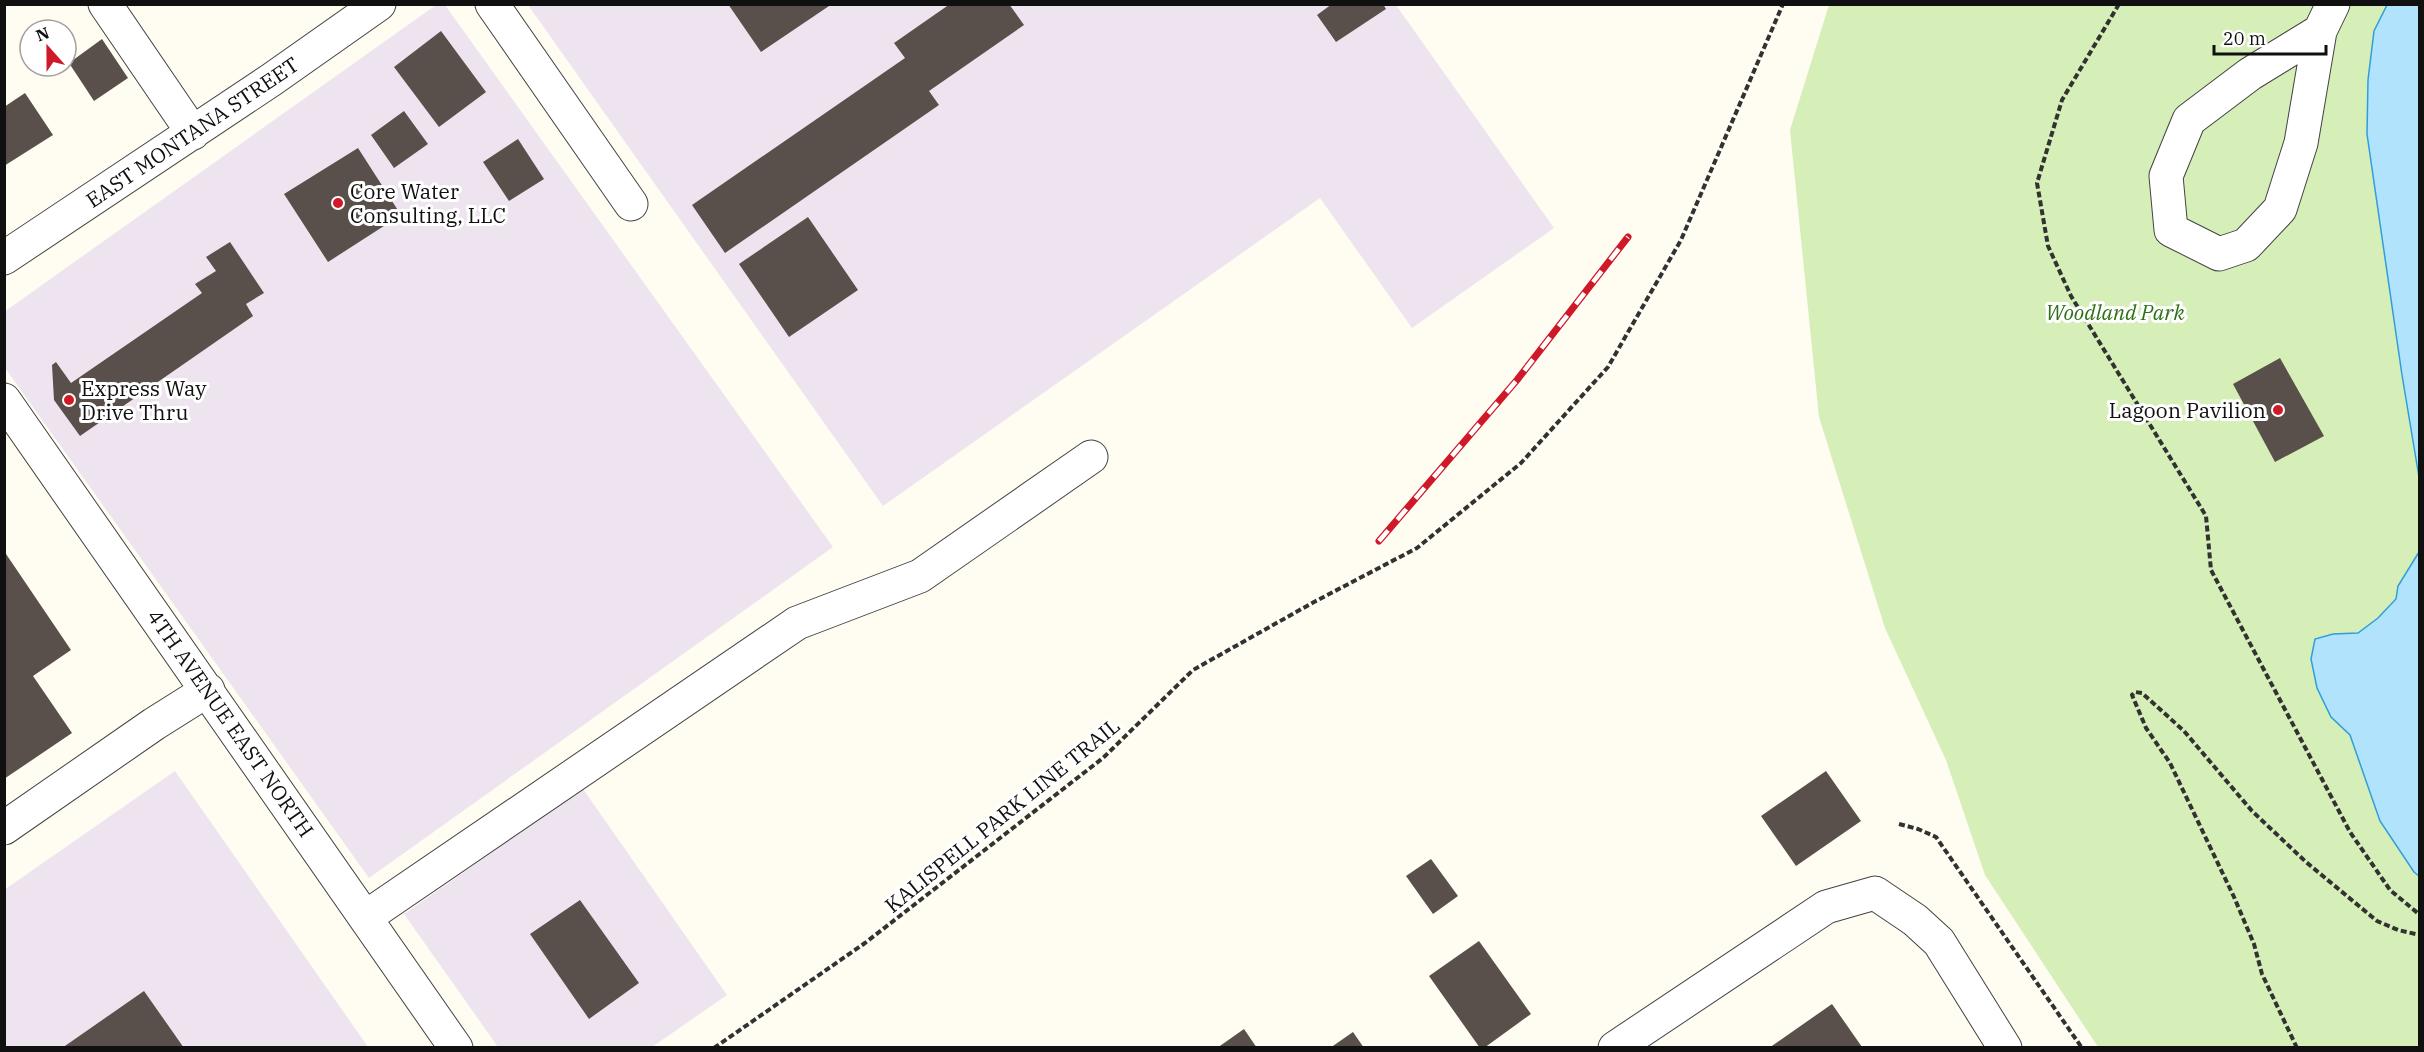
<svg xmlns="http://www.w3.org/2000/svg" width="2424" height="1052" font-family="'IBM Plex Serif',serif">
	<style>
		.industrial { fill: #ede4ef }
		.green { fill: #d6eeb7 }
		.water { fill: #b1e3fc; stroke: #319eda; stroke-width: 1.5 }
		.building { fill: #5a504b }
		.lines { fill: none; stroke-linecap: round; stroke-linejoin: round }
		.minor-casing { stroke: #434343; stroke-width: 35 }
		.path { stroke: #323232; stroke-width: 4; stroke-dasharray: 6 3; stroke-linecap: butt }
		.minor { stroke: #fff; stroke-width: 33 }
		.rail-casing { stroke: #cf1929; stroke-width: 7 }
		.rail { stroke: #fff; stroke-width: 4.5; stroke-dasharray: 14; stroke-linecap: butt }
		.poi-dot { fill: #cf1929; stroke: #fff; stroke-width: 2 }
		.labels { text-anchor: middle; dominant-baseline: central; stroke-width: 6; stroke-linejoin: round; paint-order: stroke }
		.street-label { font-size: 21px; fill: #101010; stroke: #fff }
		.poi-label { font-size: 21px; fill: #101010; stroke: #fff; text-anchor: start }
		.park-label { font-size: 21px; font-style: italic; fill: #2e6f18; stroke: #fff }
	</style>
	<rect width="100%" height="100%" fill="#fffcf2"/>
	<path class="industrial" d="M436,5h9l388,542 -464,331 -364,-510 -1,-56z
		M528,5h868l158,223 -142,100 -92,-130 -437,308z
		M175,771l193,276h-363l-1,-157z
		M583,789l144,206 -75,52h-154l-94,-133z"/>
	<path class="green" d="M1829,5h590v1042h-321l-113,-172 -39,-115 -61,-132 -66,-211 -29,-287z"/>
	<path class="water" d="M2387,5h32v472l-17,-102 -35,-241 1,-54 6,-49z
		M2419,552v324l-5,-4 -34,-51 -30,-86 -19,-18 -14,-29 -6,-29 4,-20 18,-5 25,-1 20,-15 18,-19 2,-13z"/>
	<path class="building" d="M728,4h104l-71,48z
		M950,4h59l15,21 -95,66 10,14 -214,148 -33,-48 213,-147 -11,-15z
		M1332,4h51l3,5 -50,33 -19,-27z
		M441,31l45,61 -47,35 -45,-60z
		M102,39l26,39 -34,23 -25,-38z
		M25,93l28,42 -49,31v-59z
		M404,111l24,33 -34,24 -23,-33z
		M518,139l26,40 -35,22 -26,-39z
		M358,148l43,67 -73,47 -44,-68z
		M808,217l50,73 -69,47 -50,-73z
		M230,242l34,51 -18,11 7,12 -173,120 -26,-36 -2,-35 4,-3 15,21 131,-90 -7,-9 21,-13 -10,-14z
		M2280,358l44,78 -49,26 -42,-78z
		M4,551l67,99 -38,26 39,57 -68,46z
		M1826,771l35,50 -65,45 -35,-50z
		M1431,859l27,37 -25,18 -27,-38z
		M580,900l59,83 -50,36 -59,-85z
		M1479,941l52,73 -47,34h-4l-51,-72z
		M144,991l40,57h-122z
		M1832,1004l30,43 -93,1z
		M1244,1029l13,19h-40z
		M1353,1032l11,16h-34z"/>
	<g class="lines">
		<defs>
			<path id="minor" d="M105,4l88,129
				M492,4l139,200
				M2320,31l-70,43 -61,46 -23,56 5,54 48,24 27,-9 34,-36 21,-66 19,-112 13,-27
				M4,258l267,-178 108,-76
				M4,400l452,648
				M4,828l150,-104 54,-34
				M366,917l431,-294 123,-47 171,-119
				M1615,1048l211,-141 49,-14 40,27 24,22 66,106"/>
		</defs>
		<use href="#minor" class="minor-casing"/>
		<path class="path" d="M2119,4l-57,96 -25,83 11,63 23,50 135,220 5,54 139,262 40,58 30,25
			M1899,824l19,5 18,8 146,211
			M714,1048l151,-105 238,-185 90,-88 121,-68 103,-54 104,-85 87,-96 73,-127 102,-236
			M2297,1048l-35,-74 -8,-30 -20,-47 -64,-134 -24,-35 -14,-33 3,-3 7,1 42,38 68,80 54,51 71,59 21,9 22,5"/>
		<use href="#minor" class="minor"/>
		<defs>
			<path id="rail" d="M1379,541l138,-161 111,-143"/>
		</defs>
		<use href="#rail" class="rail-casing"/>
		<use href="#rail" class="rail"/>
	</g>
	<g class="poi-dot">
		<circle cx="338" cy="203" r="6"/>
		<circle cx="69" cy="400" r="6"/>
		<circle cx="2278" cy="410" r="6"/>
	</g>
	<g class="labels">
		<g class="street-label">
			<text transform="translate(192 132) rotate(-34)">EAST MONTANA STREET</text>
			<text transform="translate(231 723) rotate(55)">4TH AVENUE EAST NORTH</text>
			<text transform="translate(1002 815) rotate(-39)">KALISPELL PARK LINE TRAIL</text>
		</g>
		<g class="poi-label">
			<text x="350" y="191">Core Water<tspan x="350" dy="24">Consulting, LLC</tspan></text>
			<text x="81" y="388">Express Way<tspan x="81" dy="24">Drive Thru</tspan></text>
			<text x="2266" y="410" text-anchor="end">Lagoon Pavilion</text>
		</g>
		<g class="park-label">
			<text x="2115" y="312">Woodland Park</text>
		</g>
	</g>
	<rect width="2424" height="1052" fill="none" stroke="#101010" stroke-width="12"/>
	<g transform="translate(48 48) rotate(339)"><circle r="28" fill="#ffffff" stroke="#9f9f9f" stroke-width="1.5"/>
	<path d="M0-4.5L10 22L0 15L-10 22Z" fill="#cf1929"/>
	<text y="-9" font-size="16" font-weight="bold" text-anchor="middle" fill="#101010">N</text>
	</g>
	<path d="M2214 45v9h112v-9" fill="none" stroke="#101010" stroke-width="3"/>
	<text x="2223" y="45" font-size="18" fill="#101010" stroke="#ffffff" stroke-width="4.5" paint-order="stroke">20 m</text>
</svg>
